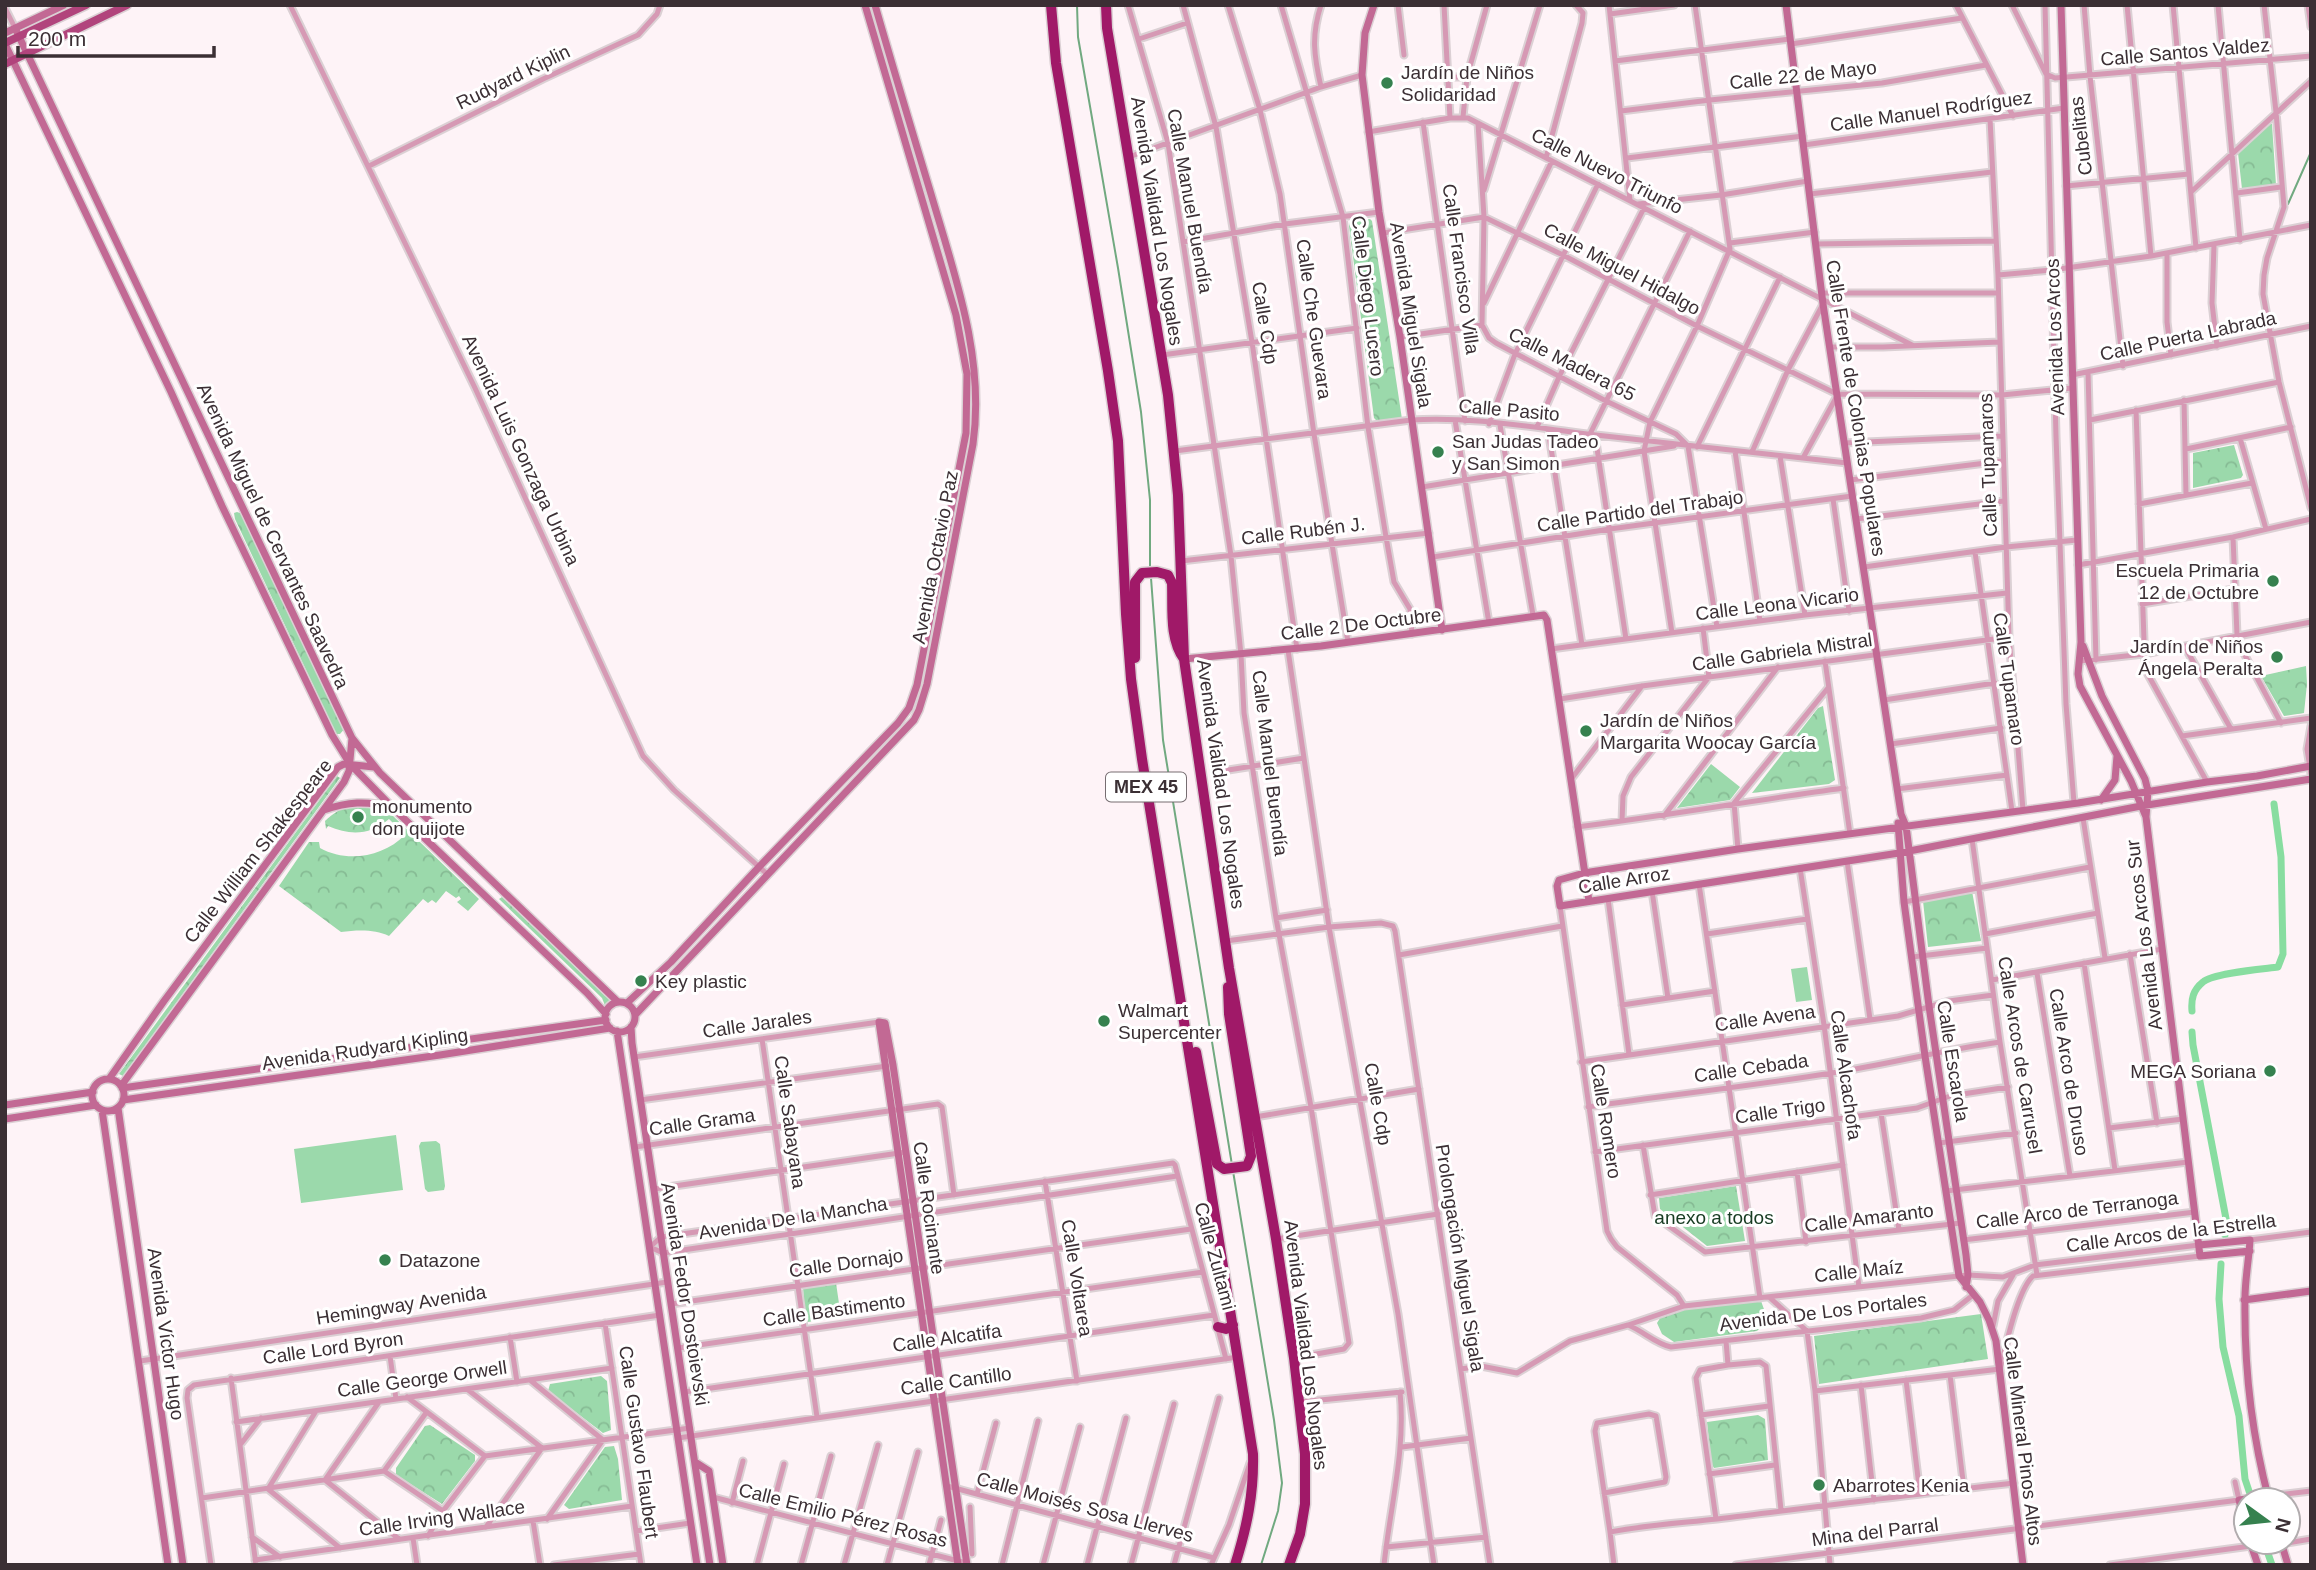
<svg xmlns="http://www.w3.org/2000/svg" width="2316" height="1570" font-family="Arial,sans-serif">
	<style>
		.grass { fill: #9bd9ab }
		.park { fill: url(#park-crowns) }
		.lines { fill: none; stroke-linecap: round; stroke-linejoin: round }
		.stream { stroke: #71a980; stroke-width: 2 }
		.canal { stroke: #88dda0; stroke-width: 7 }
		.street-casing { stroke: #dbd0d4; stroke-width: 9 }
		.secondary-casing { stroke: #dbd0d4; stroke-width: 10 }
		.primary-casing { stroke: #dbd0d4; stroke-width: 11 }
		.highway-casing { stroke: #dbd0d4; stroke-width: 13 }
		.street { stroke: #d699b4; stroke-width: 5 }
		.secondary { stroke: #c26994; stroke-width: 7 }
		.primary { stroke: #b1447c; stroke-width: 8 }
		.highway { stroke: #a01968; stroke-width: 10 }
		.poi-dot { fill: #36814f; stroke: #fff; stroke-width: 2.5 }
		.labels { text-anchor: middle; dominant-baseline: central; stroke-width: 6; stroke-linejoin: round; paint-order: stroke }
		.shield { fill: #fff; stroke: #766d71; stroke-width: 2 }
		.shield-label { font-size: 18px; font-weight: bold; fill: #3b2f34 }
		.street-label { font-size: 19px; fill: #3b2f34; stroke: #fff }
		.poi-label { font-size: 19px; fill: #3b2f34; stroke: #fff; text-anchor: start }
		.park-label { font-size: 19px; fill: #173b22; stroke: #fff }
	</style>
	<defs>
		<pattern id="park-crowns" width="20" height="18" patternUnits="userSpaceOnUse" patternTransform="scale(1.75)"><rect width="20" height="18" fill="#9bd9ab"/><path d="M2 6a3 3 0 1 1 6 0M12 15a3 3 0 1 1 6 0" fill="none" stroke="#86bb94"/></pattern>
	</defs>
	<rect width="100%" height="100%" fill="#fef3f7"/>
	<path class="grass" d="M1807,967l5,33 -16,2 -5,-33z
		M396,1135l7,55 -102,13 -7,-54z
		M436,1141l4,3 5,42 -1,4 -16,2 -3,-3 -6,-43 2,-4z"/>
	<path class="park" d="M2269,123l3,1 4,61 -34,4 -4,-36z
		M1370,219l2,2 30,198 -23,4 -5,-5 -25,-192 1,-5z
		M2234,445l9,30 -2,3 -48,10v-35z
		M237,512l9,3 100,212 -6,7h-4l-101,-215 -1,-6z
		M2306,666l1,18 -3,29 -20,3 -23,-40z
		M1823,706l12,74 -6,4 -77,9 66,-85z
		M1711,764l29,23 -10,13 -53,8z
		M337,776l3,2 -217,298 -4,-2z
		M351,804l28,4 13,7 87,84 -11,12 -11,-9 4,-3 -2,-3 -3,2 -10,-7 -10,12 -4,-3 -4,3 -5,-4 -34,37c-14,-7 -32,-6 -48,-4l-62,-46 30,-44h10l1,6c27,15 63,9 85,-13l-16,-16c-19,16 -38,17 -61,7l-2,3 -1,-8c8,-8 16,-12 26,-17z
		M1972,891l9,50 -53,6 -5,-46z
		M502,897l103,99 9,5 -8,7 -4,-10 -103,-99z
		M1736,1186l9,55 -38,5 -47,-37 -1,-11z
		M836,1283l5,34 -33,5 -3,-2 -2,-33z
		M1739,1301h22l4,11v11l-8,8 -83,11 -12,-8 -5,-11 5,-8 14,-6z
		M1981,1314l7,45 -169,25 -5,-48z
		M601,1376l6,5 4,49 -8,3 -55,-42 2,-7z
		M1758,1415l7,4 3,41 -54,8 -3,-5 -4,-41z
		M430,1425l45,30v6l-33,43 -46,-29v-7l29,-42z
		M614,1446l4,13 4,41 -53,9 -5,-4 41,-58z"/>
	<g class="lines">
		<path class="stream" d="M1077,5l1,32 40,231 23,144 9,88v69
			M2288,204l23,-52
			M1151,578l12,162 69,425
			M1233,1171l41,249 8,63 -4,28 -17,54"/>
		<path class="canal" d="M2192,1011c-1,-12 1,-21 11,-29 10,-9 60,-13 75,-15l5,-13 -2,-97 -7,-53
			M2192,1032l1,13 34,179 -2,11
			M2221,1264l-2,35 4,48 16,69 6,63 7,21
			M2264,1542l8,23"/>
		<defs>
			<path id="street" d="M290,5l185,383 168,368 31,34 93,84
				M1128,5l40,138 63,413 10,99 3,58 32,205 35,189 38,236 -5,6 -50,9
				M1183,5l33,122 36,215 45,307
				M1228,5l32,105 20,84 34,240 34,208
				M1281,5l62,212 25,210 18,110 8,45 16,27 2,25
				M1321,5c-10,31 -7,51 0,82
				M1398,5l6,50
				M1444,5l6,113
				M1609,5l21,195
				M1956,5l57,111
				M2012,5l34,69 9,4 256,-22
				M2045,5l11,431 10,268 8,99
				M2084,5l6,71 33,290
				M2127,5l24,251
				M2173,5l23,243
				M2218,5l22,235
				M2264,5l12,107 8,95 -17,51 -3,17 -1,19 16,88 32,126
				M2308,5l3,22
				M5,8l10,20
				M1610,14l64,-9
				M1139,39l48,-16
				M1791,44l171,-26
				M1615,61l175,-22
				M1448,77h19
				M1621,111l89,-11 172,-17 104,-18
				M1463,117l4,-40 20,-72
				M1990,119l8,156 11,362 14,173
				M1423,122l42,299
				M1478,123l6,94 -2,108
				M1368,132l82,-14h18l444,227
				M1804,145l260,-37
				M1129,157l192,-70 41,-12
				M1546,158l36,-135 1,-10 -7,-8
				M1627,158l176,-22
				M369,166l174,-87 95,-44 19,-21 3,-9
				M2066,186l123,-12
				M1484,190l56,-185
				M2191,192l120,-111
				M2237,193l44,-6
				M1810,194l182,-22
				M1638,204l83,-9 87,-14
				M1383,233l101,-16 79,38 134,71 140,68 165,1 70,-7
				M1183,242l102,-18 94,-12
				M1730,243l85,-11
				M1816,244l179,-3
				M2214,245l-2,58 5,43
				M2167,253v69l4,33
				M1998,275l54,-5 99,-14 160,-31
				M1821,293h176
				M1484,303l68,-142
				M1400,337l82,-12 7,13 7,5 110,58 70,33 12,12
				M1830,347h53l116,-5
				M1162,355l195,-27
				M2088,372l8,288
				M2072,375l239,-49
				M2184,400l2,95
				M2136,410l9,259 62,113
				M1455,420l34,203
				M2090,420l189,-38
				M1489,424l26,-70 83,-170
				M1500,425l33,190
				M1537,427l22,-50 85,-169
				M1548,429l34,216
				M1590,434l100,-203
				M1595,435l31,204
				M2240,438l26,91
				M1844,443l157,-7
				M1688,446l29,181
				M1697,447l83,-170
				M2186,449l105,-22
				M1175,451l236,-31c57,-4 119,7 176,14 87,10 173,19 260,29
				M1735,451l25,170
				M1752,452l36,-82 35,-66
				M1780,456l25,159
				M1803,458l34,-62
				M1850,480l152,-19
				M1422,487l252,-41
				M1833,499l16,112
				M2139,504l113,-21
				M1856,519l148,-18
				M2233,537l4,98 3,11 41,77
				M1975,552l37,259
				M1433,557l177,-28 242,-33
				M1181,561l248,-28
				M2078,565l155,-28 78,-18
				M1864,567l142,-20 71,-7
				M2142,604l92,-15
				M1672,633l-28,-182 6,-29 47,-96 33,-77 -35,-244
				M2185,647l46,82
				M1551,649l254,-34 202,-22
				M1288,650l41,277 69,387 36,251
				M1825,661l25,173
				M2080,661l64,-7 167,-32
				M1560,699l82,-13 367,-49
				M1884,700l111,-17
				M2311,726l-4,23 4,25
				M2182,736l129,-18
				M1891,744l110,-16
				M1222,771l82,-13
				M1572,778l70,-92
				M1897,789l110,-14
				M1664,816l114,-149
				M2083,818l22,140
				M1622,821l1,-25 8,-19 78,-100 -6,-49
				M1577,827c89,-11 178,-27 267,-39
				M1972,839l28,203 37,233
				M1738,849l-4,-46 94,-115
				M1847,861l23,158
				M1800,868l24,157 35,262
				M1699,884l61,414
				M1652,891l16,107
				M1608,899l21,155
				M1904,902l186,-35
				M1560,906l47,325 4,8 6,8 60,48 7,11
				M1276,918l51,-8
				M1707,934l100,-15
				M1985,934l113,-21
				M1226,941l103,-14 52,-4 12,3 2,5 95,634
				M2130,954l27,169
				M1399,955l163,-29
				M1912,957l75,-9
				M2084,963l31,207
				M2037,973l33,203
				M1992,980l170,-31
				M1622,1005l93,-14
				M762,1039l55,378
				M634,1057l245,-35
				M1581,1062l317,-46 51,-15 44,-6
				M640,1100l247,-34
				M1588,1107c81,-12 163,-21 244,-34 57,-9 111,-23 168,-31
				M1881,1113l18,117
				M1255,1117l164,-28
				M2109,1128l74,-9
				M1939,1143l77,-10
				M1643,1145l12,71 50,36 256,-29
				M635,1147l303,-43 4,3 12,88
				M1595,1152l322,-44 33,-12 58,-9
				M1797,1172l9,70
				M1177,1176l-514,77 -13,-6 11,-10 512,-74 2,2 51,194
				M1045,1181l32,200
				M654,1189l252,-37
				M1946,1191l242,-29
				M1650,1195l193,-30
				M1276,1239l162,-25
				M1963,1240l232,-28
				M2250,1240l61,-8
				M1769,1297l38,34 8,60 15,174
				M671,1304l520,-75
				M605,1323l36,242
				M1628,1325l56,-19 284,-31 35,2 32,-12 164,-20
				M1993,1326l5,-25 15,-26
				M510,1337l7,45
				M1726,1341l2,24
				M678,1348l525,-76
				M390,1356l6,43
				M140,1361l527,-79
				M1461,1369l20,-3 36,7 53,-32 58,-16c15,6 28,19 43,22l250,-29 33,-8 19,-15
				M1950,1375l14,114
				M231,1378l25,187
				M530,1380l73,60 -56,79
				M1906,1380l14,114
				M1861,1385l13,115
				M467,1389l75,59 -56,79
				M1815,1391l185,-22c6,-23 17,-78 33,-93l167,-20
				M684,1392l530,-77
				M407,1397l78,59 205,-28
				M379,1402l-54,78 74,59
				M1300,1402l102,-10
				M316,1411l-48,78 72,59
				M1701,1415l68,-9
				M236,1422l376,-54
				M678,1438l560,-81
				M240,1445l21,-27
				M1402,1447l69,-9
				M384,1471l42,-58
				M1709,1474l66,-9
				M947,1486l267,72
				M1604,1493l61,-11 1,-5 -10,-61 -7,-2 -52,9 -2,8 15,101
				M977,1494l19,-71
				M2268,1496l43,-5
				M713,1497l253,66
				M202,1498l182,-27 59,40
				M732,1503l11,-42
				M970,1507l2,47
				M1716,1519l-20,-141 4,-8 28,-5 32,-3 6,4 15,144
				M533,1521l7,44
				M636,1531l54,-8
				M428,1536l15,-25 42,-55
				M252,1537l28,20
				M413,1538l4,27
				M2281,1544l30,-5
				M1386,1547l100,-10
				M255,1560l377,-54
				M211,1565l-24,-167 1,-8 6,-5 466,-70
				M554,1565l85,-11
				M757,1565l27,-101
				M801,1565l30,-109
				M844,1565l34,-120
				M887,1565l31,-113
				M929,1565l12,-45
				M1002,1565l36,-144
				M1043,1565l37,-138
				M1087,1565l39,-147
				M1131,1565l43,-161
				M1174,1565l45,-167
				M1211,1565l18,-40 21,-62
				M1384,1565c6,-58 22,-115 16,-173
				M1614,1565l-4,-33c36,-7 71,-9 107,-13 99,-12 198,-25 297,-36
				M1736,1565l503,-65 -4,-18
				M2110,1565l141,-19"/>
			<path id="secondary" d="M1374,5l-9,28 -3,42 17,137 21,125 42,293
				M1786,5l37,299 78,510 5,12 23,180 37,249 2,20 -2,12
				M2061,5l20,637 -3,32 2,12 51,95 15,36
				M15,28l337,710 28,35 238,229
				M5,33l59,-28
				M5,44l166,348 51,114 110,229 18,29 44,45 193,184 19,21
				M2083,646l19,50 43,83 3,12 -2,26 54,439 50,-5
				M1184,659l137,-13 223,-31 3,5 42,281
				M2311,766l-54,10 -50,6 -129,21 -340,46 -154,24 -25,7 -2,6 3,20 339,-53 242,-47 170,-27
				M2101,800l14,-20 2,-24
				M324,810c23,-8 43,-10 67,-2
				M1898,823l6,79 21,154 34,220 21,26 9,18 7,21 27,224
				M605 1017a15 15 0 1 1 30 0a15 15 0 1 1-30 0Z
				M627,1003l44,-41 88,-95 139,-144 11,-15 8,-23 49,-252 1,-59 -11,-59 -91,-310
				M635,1015l279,-295 5,-10 8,-26 46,-240c12,-86 -18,-168 -42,-250 -19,-63 -38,-126 -56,-189
				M631,1027l1,16 78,522
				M617,1031l80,534
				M109,1079l55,-78 174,-234 6,-3 30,3
				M92 1095a16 16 0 1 1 32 0a16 16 0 1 1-32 0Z
				M121,1086l223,-304 5,-11 3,-33
				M122,1088l484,-68
				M123,1100l317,-45 170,-27
				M5,1105l88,-13
				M118,1108l65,457
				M102,1110l66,455
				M5,1119l91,-14
				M2199,1245l51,-5c-1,19 -5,39 -5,58 -1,67 7,138 24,202
				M2244,1300l67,-9
				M695,1462l14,9 14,94
				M2246,1525l-7,-25 29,-4
				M2250,1542l8,23
				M2281,1542l7,23
				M958,1565l-79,-543 6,1 8,42 74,500"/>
			<path id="primary" d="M5,43l81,-38
				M5,64l122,-59"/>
			<path id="highway" d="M1051,5l5,58 52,308 10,70 8,173 5,65 11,80 111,695c1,39 -6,73 -18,111
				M1106,5l1,23 61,367 10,100 6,164 45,309 47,271 18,119 11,96v50l-5,30 -11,31
				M1135,658v-76l7,-9 15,-1 11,3 4,8c1,24 -3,56 12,76
				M1196,1052l21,112 7,5 23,-3 4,-10 -22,-142 -1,-27
				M1218,1327l8,2 7,-4"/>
		</defs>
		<use href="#street" class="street-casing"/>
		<use href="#secondary" class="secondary-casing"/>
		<use href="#primary" class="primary-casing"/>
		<use href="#highway" class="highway-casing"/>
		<use href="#street" class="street"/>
		<use href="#secondary" class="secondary"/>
		<use href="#primary" class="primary"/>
		<use href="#highway" class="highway"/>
	</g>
	<g class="poi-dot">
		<circle cx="1387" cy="83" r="7"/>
		<circle cx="1438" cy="452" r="7"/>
		<circle cx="2273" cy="581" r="7"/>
		<circle cx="2277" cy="657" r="7"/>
		<circle cx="1586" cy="731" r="7"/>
		<circle cx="358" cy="817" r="7"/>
		<circle cx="641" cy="981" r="7"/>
		<circle cx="1104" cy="1021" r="7"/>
		<circle cx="2270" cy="1071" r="7"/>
		<circle cx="385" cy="1260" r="7"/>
		<circle cx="1819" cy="1485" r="7"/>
	</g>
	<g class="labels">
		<rect class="shield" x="1106" y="772.5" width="80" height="29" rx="5"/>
		<g class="shield-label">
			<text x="1146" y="787">MEX 45</text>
		</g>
		<g class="street-label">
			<text transform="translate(2185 52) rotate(-5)">Calle Santos Valdez</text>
			<text transform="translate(1803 75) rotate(-6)">Calle 22 de Mayo</text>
			<text transform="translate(513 77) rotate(-26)">Rudyard Kiplin</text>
			<text transform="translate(1931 111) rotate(-8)">Calle Manuel Rodríguez</text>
			<text transform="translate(2081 136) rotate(-97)">Cubelitas</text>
			<text transform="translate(1607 171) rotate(27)">Calle Nuevo Triunfo</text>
			<text transform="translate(1190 201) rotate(80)">Calle Manuel Buendía</text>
			<text transform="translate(1157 221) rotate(81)">Avenida Vialidad Los Nogales</text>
			<text transform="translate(1461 269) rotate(82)">Calle Francisco Villa</text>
			<text transform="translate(1622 269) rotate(28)">Calle Miguel Hidalgo</text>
			<text transform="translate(1368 296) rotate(83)">Calle Diego Lucero</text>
			<text transform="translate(1411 315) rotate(81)">Avenida Miguel Sigala</text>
			<text transform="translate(1314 319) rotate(82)">Calle Che Guevara</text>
			<text transform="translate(1265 323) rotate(81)">Calle Cdp</text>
			<text transform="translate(2188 336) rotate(-12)">Calle Puerta Labrada</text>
			<text transform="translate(2055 337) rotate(-92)">Avenida Los Arcos</text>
			<text transform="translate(1572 364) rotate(27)">Calle Madera 65</text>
			<text transform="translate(1856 408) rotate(81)">Calle Frente de Colonias Populares</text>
			<text transform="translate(1509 410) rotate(5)">Calle Pasito</text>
			<text transform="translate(521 450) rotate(65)">Avenida Luis Gonzaga Urbina</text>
			<text transform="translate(1988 465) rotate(-92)">Calle Tupamaros</text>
			<text transform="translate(1640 511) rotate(-8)">Calle Partido del Trabajo</text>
			<text transform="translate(1303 531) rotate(-7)">Calle Rubén J.</text>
			<text transform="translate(273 536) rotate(65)">Avenida Miguel de Cervantes Saavedra</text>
			<text transform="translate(935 557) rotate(-79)">Avenida Octavio Paz</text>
			<text transform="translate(1777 604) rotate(-7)">Calle Leona Vicario</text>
			<text transform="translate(1361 624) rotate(-7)">Calle 2 De Octubre</text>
			<text transform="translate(1782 652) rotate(-8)">Calle Gabriela Mistral</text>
			<text transform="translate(2009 679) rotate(82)">Calle Tupamaro</text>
			<text transform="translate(1270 763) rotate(83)">Calle Manuel Buendía</text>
			<text transform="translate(1221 784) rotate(82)">Avenida Vialidad Los Nogales</text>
			<text transform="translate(258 851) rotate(-52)">Calle William Shakespeare</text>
			<text transform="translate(1624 880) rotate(-9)">Calle Arroz</text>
			<text transform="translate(2144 935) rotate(-97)">Avenida Los Arcos Sur</text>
			<text transform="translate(1765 1018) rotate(-8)">Calle Avena</text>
			<text transform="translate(757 1024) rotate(-8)">Calle Jarales</text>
			<text transform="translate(365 1049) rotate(-8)">Avenida Rudyard Kipling</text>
			<text transform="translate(2020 1055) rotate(81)">Calle Arcos de Carrusel</text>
			<text transform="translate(1953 1061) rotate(81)">Calle Escarola</text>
			<text transform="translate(1751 1068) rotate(-8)">Calle Cebada</text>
			<text transform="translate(2069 1072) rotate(81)">Calle Arco de Druso</text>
			<text transform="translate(1846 1075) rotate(82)">Calle Alcachofa</text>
			<text transform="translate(1378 1104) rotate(80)">Calle Cdp</text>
			<text transform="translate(1780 1111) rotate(-8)">Calle Trigo</text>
			<text transform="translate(1606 1121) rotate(81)">Calle Romero</text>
			<text transform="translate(702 1122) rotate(-8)">Calle Grama</text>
			<text transform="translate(790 1122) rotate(82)">Calle Sabayana</text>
			<text transform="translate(929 1208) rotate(82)">Calle Rocinante</text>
			<text transform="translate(2077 1210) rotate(-7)">Calle Arco de Terranoga</text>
			<text transform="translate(793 1218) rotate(-9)">Avenida De la Mancha</text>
			<text transform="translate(1869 1218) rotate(-7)">Calle Amaranto</text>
			<text transform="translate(2171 1233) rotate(-7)">Calle Arcos de la Estrella</text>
			<text transform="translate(1215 1256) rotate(75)">Calle Zultami</text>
			<text transform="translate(1460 1258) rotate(81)">Prolongación Miguel Sigala</text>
			<text transform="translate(846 1263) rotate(-8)">Calle Dornajo</text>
			<text transform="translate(1859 1271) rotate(-6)">Calle Maíz</text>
			<text transform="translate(1077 1278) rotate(81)">Calle Voltarea</text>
			<text transform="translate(685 1294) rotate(81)">Avenida Fedor Dostoievski</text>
			<text transform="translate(401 1305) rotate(-9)">Hemingway Avenida</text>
			<text transform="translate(834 1310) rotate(-8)">Calle Bastimento</text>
			<text transform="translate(1823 1312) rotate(-7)">Avenida De Los Portales</text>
			<text transform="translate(166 1334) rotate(82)">Avenida Víctor Hugo</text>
			<text transform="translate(947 1338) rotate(-8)">Calle Alcatifa</text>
			<text transform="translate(1306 1345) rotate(83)">Avenida Vialidad Los Nogales</text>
			<text transform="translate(333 1348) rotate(-8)">Calle Lord Byron</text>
			<text transform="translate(422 1379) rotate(-8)">Calle George Orwell</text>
			<text transform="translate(956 1381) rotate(-8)">Calle Cantillo</text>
			<text transform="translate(2023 1441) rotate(83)">Calle Mineral Pinos Altos</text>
			<text transform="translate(639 1442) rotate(82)">Calle Gustavo Flaubert</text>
			<text transform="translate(1085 1507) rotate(15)">Calle Moisés Sosa Llerves</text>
			<text transform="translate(843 1515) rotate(14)">Calle Emilio Pérez Rosas</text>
			<text transform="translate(442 1518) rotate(-8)">Calle Irving Wallace</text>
			<text transform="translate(1875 1532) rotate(-7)">Mina del Parral</text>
		</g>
		<g class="poi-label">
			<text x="1401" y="72">Jardín de Niños<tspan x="1401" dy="22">Solidaridad</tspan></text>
			<text x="1452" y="441">San Judas Tadeo<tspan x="1452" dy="22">y San Simon</tspan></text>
			<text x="2259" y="570" text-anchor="end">Escuela Primaria<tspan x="2259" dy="22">12 de Octubre</tspan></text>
			<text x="2263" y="646" text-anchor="end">Jardín de Niños<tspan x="2263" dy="22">Ángela Peralta</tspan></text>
			<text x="1600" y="720">Jardín de Niños<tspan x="1600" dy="22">Margarita Woocay García</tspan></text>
			<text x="372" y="806">monumento<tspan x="372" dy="22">don quijote</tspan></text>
			<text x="655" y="981">Key plastic</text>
			<text x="1118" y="1010">Walmart<tspan x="1118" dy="22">Supercenter</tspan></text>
			<text x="2256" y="1071" text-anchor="end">MEGA Soriana</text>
			<text x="399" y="1260">Datazone</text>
			<text x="1833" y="1485">Abarrotes Kenia</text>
		</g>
		<g class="park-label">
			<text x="1714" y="1217">anexo a todos</text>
		</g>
	</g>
	<rect width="2316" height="1570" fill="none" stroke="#3b2f34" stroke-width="14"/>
	<g transform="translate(2267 1521) rotate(105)"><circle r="33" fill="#ffffff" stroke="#b1acae" stroke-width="2"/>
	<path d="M0-5L12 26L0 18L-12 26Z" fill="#36814f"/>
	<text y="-10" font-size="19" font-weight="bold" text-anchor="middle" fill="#3b2f34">N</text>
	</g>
	<path d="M18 46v10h196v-10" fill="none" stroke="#3b2f34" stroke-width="3.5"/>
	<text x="28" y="46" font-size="21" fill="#3b2f34" stroke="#ffffff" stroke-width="5" paint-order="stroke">200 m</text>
</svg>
